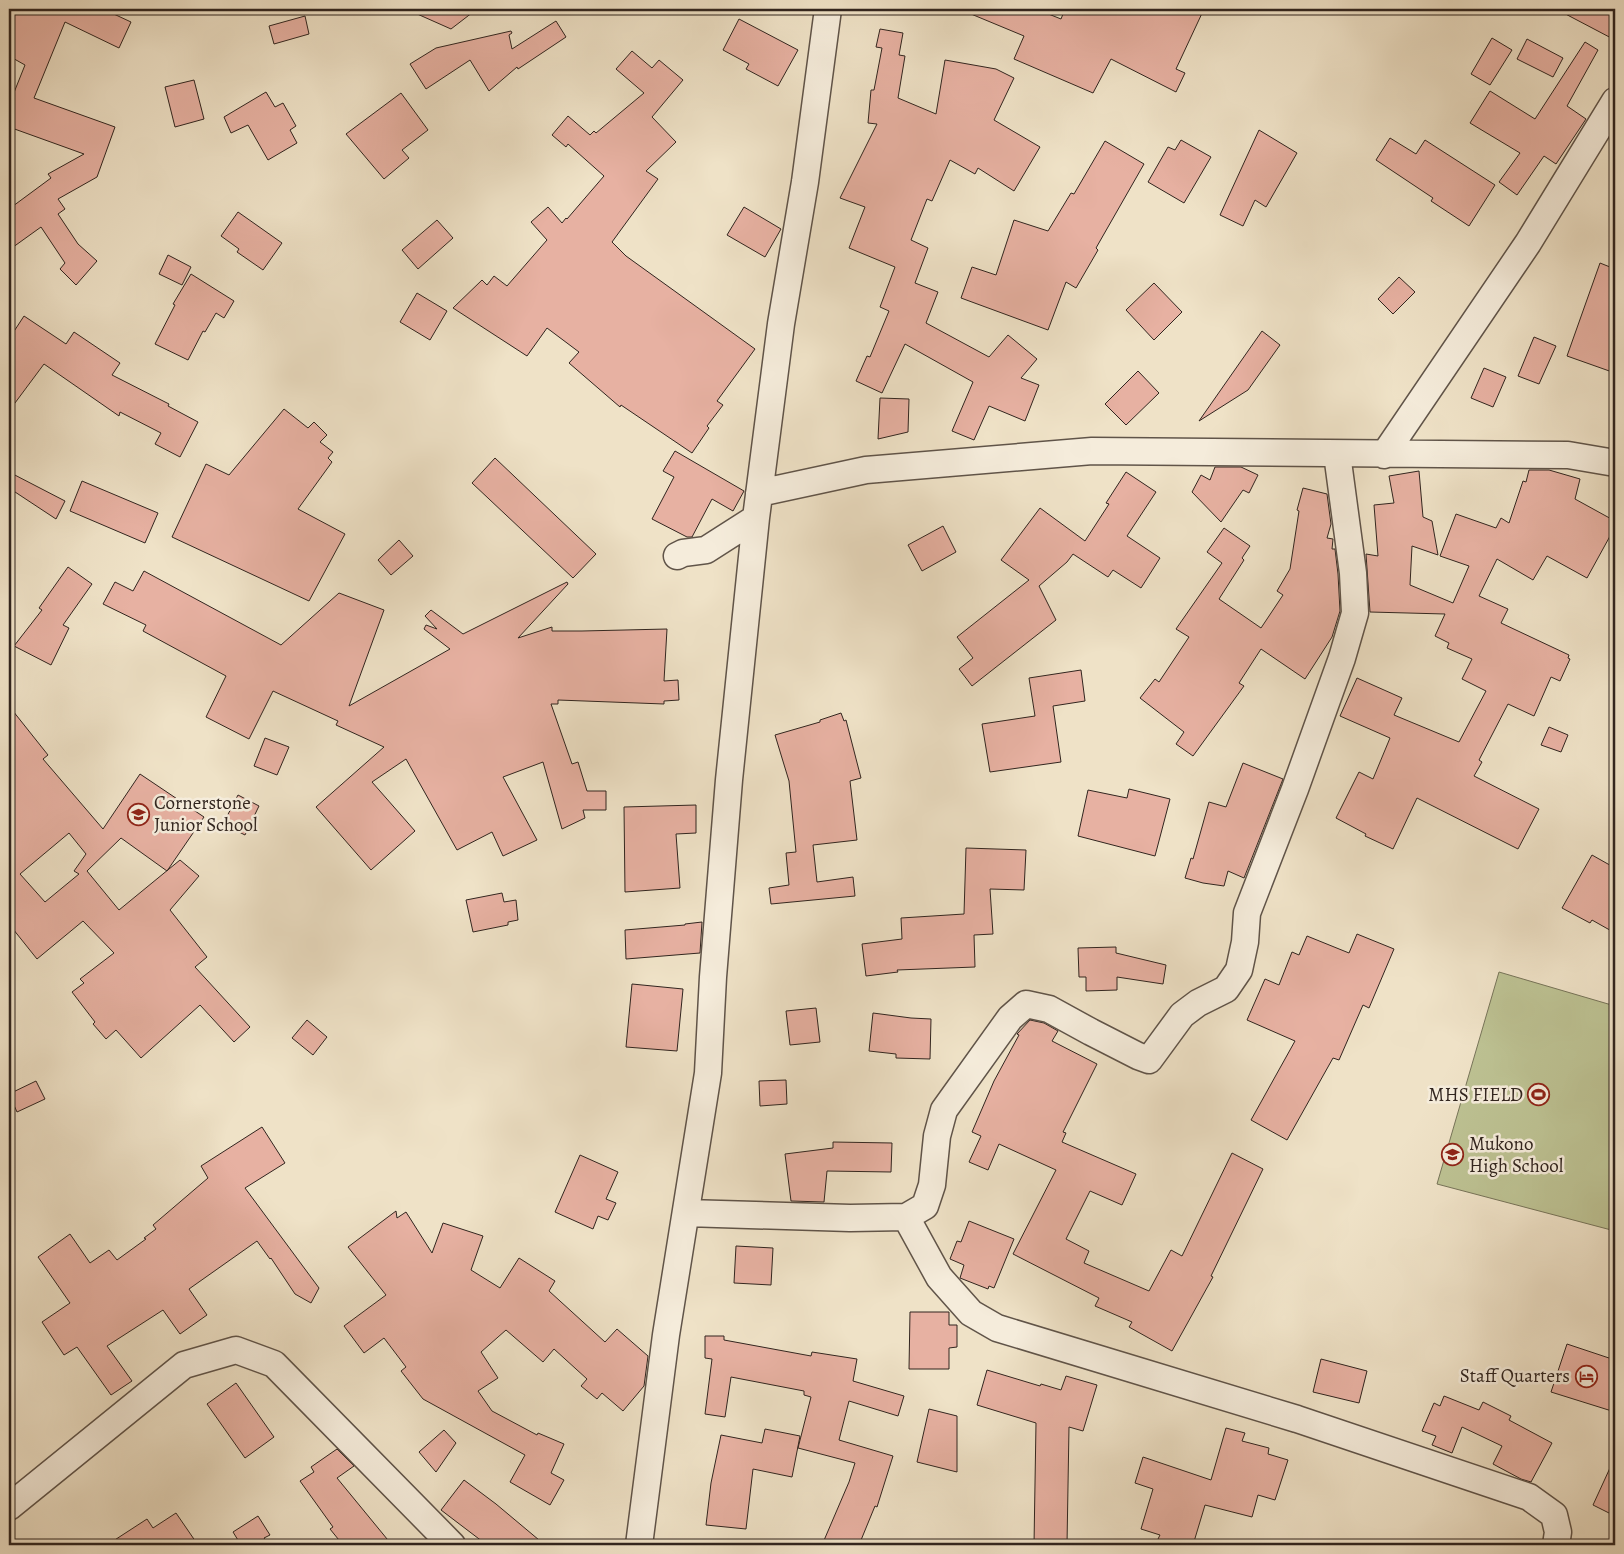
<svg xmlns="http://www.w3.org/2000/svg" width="1624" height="1554" font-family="Alegreya,serif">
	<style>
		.green { fill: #bdc293; stroke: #777459 }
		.building { fill: #e7b1a2; stroke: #31251f; fill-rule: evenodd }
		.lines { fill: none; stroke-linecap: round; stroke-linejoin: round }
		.minor-casing { stroke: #605449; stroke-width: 29 }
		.minor { stroke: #f5ecdb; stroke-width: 26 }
		.labels { text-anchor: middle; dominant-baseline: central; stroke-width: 5; stroke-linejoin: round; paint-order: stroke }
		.poi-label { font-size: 19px; fill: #31251f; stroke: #f5ecdb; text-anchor: start }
	</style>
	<rect width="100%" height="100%" fill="#efe2c7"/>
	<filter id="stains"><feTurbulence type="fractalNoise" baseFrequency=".004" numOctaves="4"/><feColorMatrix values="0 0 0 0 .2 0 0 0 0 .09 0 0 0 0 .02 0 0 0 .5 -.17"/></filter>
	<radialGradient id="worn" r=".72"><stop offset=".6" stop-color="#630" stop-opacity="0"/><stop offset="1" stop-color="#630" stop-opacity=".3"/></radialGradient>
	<path class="green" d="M1499,972l116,34v225l-178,-47z"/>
	<path class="building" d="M9,9h94l28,13 -12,26 -54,-26 -31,76 81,29 -18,50 -39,22 7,10 -7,5 20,30 19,17 -21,24 -16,-16 5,-6 -24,-36 -32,23v-41l42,-31 -3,-4 36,-20 -75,-27v-22l16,-40 -16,-9z
		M406,9h71l-26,20z
		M959,9h77l25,10 4,-10h139l-28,60 9,4 -9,19 -65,-33 -18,34 -79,-34 10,-23z
		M1556,9h52l7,3v28z
		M305,16l4,18 -35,10 -5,-18z
		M739,19l59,31 -20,36 -32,-17 3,-5 -26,-14z
		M556,21l10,16 -48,32 -1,-2 -28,24 -19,-31 -44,29 -16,-25 26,-16 75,-17 1,2 -3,2 3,14z
		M880,29l23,4 -4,22 6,1 -7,42 38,16 9,-54 51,9 18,9 -20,42 46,27 -26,44 -36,-23 -3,6 -25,-14 -18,41 -5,-2 -16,41 17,8 -13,35 23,9 -12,31 63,34 19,-22 29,24 -16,19 18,7 -14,36 -36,-15 -15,34 -22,-9 21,-49 -68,-38 -23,49 -26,-12 11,-25 3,1 19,-46 -9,-4 15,-40 -46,-19 16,-41 -25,-9 37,-74 -9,-1 3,-33h3l8,-42 -6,-1z
		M1492,38l20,12 -22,35 -19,-11z
		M1527,39l36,19 -10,19 -36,-18z
		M1585,42l13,8 -31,56 19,13 -30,45 -12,-8 -27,39 -18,-13 21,-29 -50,-30 20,-32 45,28z
		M632,51l20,17 7,-8 24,20 -31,37 24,25 -30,29 12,8 -46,63 14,14 129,93 -38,52 6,4 -16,21 2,2 -17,25 -71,-48 -1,2 -51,-44 10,-11 -32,-24 -20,28 -74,-48 29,-28 5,5 7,-9 13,10 40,-46 -16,-18 17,-15 14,16 4,-5 1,1 37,-43 -36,-32 -2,3 -14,-12 16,-19 22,19 4,-4 2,2 48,-40 -28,-24z
		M194,80l10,39 -29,8 -10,-40z
		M266,92l9,15 8,-4 13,23 -6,4 7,13 -29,17 -20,-35 -17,8 -7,-16z
		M401,93l27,37 -26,20 7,8 -25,21 -38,-45z
		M1259,130l38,23 -31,54 -11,-7 -12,26 -23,-11z
		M1390,138l26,16 9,-14 70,45 -26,41 -38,-25 2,-3 -57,-38z
		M1181,140l30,17 -27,46 -36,-21 20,-35 7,3z
		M1105,141l39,23 -48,84 2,2 -22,38 -10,-6 -18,48 -87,-32 11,-31 24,8 18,-55 34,11 23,-38 3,1z
		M744,207l37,22 -16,28 -38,-22z
		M238,212l44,31 -19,27 -26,-18 2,-3 -18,-13z
		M437,220l16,18 -35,31 -16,-19z
		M168,255l23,12 -9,18 -23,-11z
		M1600,263l15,6v104l-48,-17z
		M191,274l43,27 -10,17 -8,-5 -11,19 -2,-1 -15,29 -33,-16 20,-39 -2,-1z
		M1399,277l16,15 -22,22 -15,-15z
		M1154,283l28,29 -28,28 -28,-30z
		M417,293l30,18 -17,29 -30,-18z
		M24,316l42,28 8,-12 46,31 -8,12 57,29 -1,2 30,16 -18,35 -25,-13 6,-11 -41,-21 -1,4 -75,-52 -35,47v-72z
		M1262,331l18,14 -32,45 -49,31z
		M1534,337l22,9 -17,38 -21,-8z
		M1484,368l22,9 -13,30 -22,-9z
		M1138,371l21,22 -33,32 -21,-21z
		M880,398l29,1 -1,33 -30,7z
		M284,409l24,19 6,-6 13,13 -7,7 13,10 -5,6 4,4 -34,47 47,25 -36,67 -137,-64 34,-73 23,11z
		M675,451l69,40 -11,20 -21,-12 -20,38h-5l-35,-18 22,-42 -11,-6z
		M495,458l101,96 -23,24 -101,-95z
		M1215,467h26l17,8 -9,18 -6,-3 -22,32 -29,-30 9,-17 9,5z
		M1529,470h20l31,9 -5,20 40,22v6l-28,51 -40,-22 -14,24 -36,-21 -18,37 29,13 -7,14 68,32 -1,3 2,1 -10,22 -9,-4 -17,39 -26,-12 -29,56 3,2 -8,14 65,33 -21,40 -101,-51 -24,51 -28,-13 1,-2 -30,-16 23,-46 14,7 17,-41 -50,-22 17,-38 45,20 -8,17 65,27 27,-51 -24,-12 10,-20 -25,-11 2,-5 -14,-7 10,-22 -75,-2 -4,-58 12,2 -4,-51 20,-2 -5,-27 30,-5 4,46 9,4 6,34 -26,-9 -2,39 43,18 16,-37 -29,-10 16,-42 40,14 5,-10 8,5 14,-42 3,1z
		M9,472l56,29 -9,18 -47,-31z
		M1126,472l30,20 -29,44 33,22 -19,30 -28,-18 -5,7 -35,-23 -6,8 -28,24 17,34 -84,66 -13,-17 14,-11 -16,-21 72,-57 -28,-20 39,-52 45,33 24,-37 -3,-1z
		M82,481l76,32 -13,30 -75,-32z
		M1303,488l24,6 4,30 -4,14 6,1 -1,10h3l3,25 2,37 -8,26 -27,42 -44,-30 -22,34 5,3 -51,70 -17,-12 8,-12 -44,-34 15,-19 4,3 30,-45 -13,-8 46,-66 -15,-11 17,-24 26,18 -8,12 2,2 -25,39 42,29 22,-33 -6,-4 13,-22 9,-58 -2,-1z
		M943,526l13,26 -34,19 -14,-26z
		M399,540l14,16 -22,19 -13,-15z
		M68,567l24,17 -29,41 6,3 -18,37 -37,-19 28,-36 -3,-2z
		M144,571l137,74 58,-52 45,17 -35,96 101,-57 -26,-20 2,-4 11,4 -12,-13 6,-6 32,24 104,-52 1,2 -50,54 34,-11v4h30l85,-2 -3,52 14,-1 1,20 -15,1v3l-106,-4v4h-7l21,60 6,-2 9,29h19v19h-23l2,8 -23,11 -19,-67 -40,15 34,63 -34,16 -11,-24 -35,18 -51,-91 -34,23 43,49 -44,39 -55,-63 68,-60 -48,-22 2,-4 -65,-30 -24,48 -43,-22 20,-41 -83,-45 3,-6 -43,-21 12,-22 18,9z
		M1081,670l4,31 -32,5 8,56 -71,10 -8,-48 53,-8 -6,-38z
		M9,706l39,49 -5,4 60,70 37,-55 64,43 -37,54 -46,-33 -34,33 32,39 61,-50 19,16 -29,34 37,47 -12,10 55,60 -16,15 -34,-37 -59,53 -25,-28 -10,9 -13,-15 2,-2 -23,-30 12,-9 -4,-4 34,-26 -31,-32 -46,38 -28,-35zM69,833l17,21 -12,17 5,3 -34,28 -25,-28z
		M841,713l3,8 2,-1 15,58 -11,3 7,59 -44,5 4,37 36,-5 2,19 -84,8 -2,-16 20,-3 -3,-32 10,-1 -7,-71 -14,-46 45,-13v-2z
		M1549,727l19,8 -7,17 -20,-7z
		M265,738l24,9 -12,28 -23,-9z
		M1243,763l40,16 -39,99 -16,-7 -4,15 -21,-3 -18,-5 6,-20 2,1 16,-57 17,5z
		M1129,789l41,10 -15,57 -77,-20 10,-46 39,8z
		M238,795l21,11 -14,29 -22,-11z
		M696,805v28l-20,1 4,54 -55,4 -1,-85z
		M966,848l60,2 -2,40 -34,-1 3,45 -19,1 1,32 -78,3 1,2 -32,4 -4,-32 40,-5 -1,-21 63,-4z
		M1592,855l23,13v65l-23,-13 -2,3 -28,-15z
		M502,893l2,9 12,-2 2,20 -10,2v3l-35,7 -7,-32z
		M702,922l-2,31 -74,6 -1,-29 60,-5v-1z
		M1357,934l37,15 -25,59 -6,-3 -24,55 -6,-2 -46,82 -36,-20 44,-79 -48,-21 18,-41 14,6 13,-33 7,3 8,-19 42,17z
		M1116,947v6l50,12 -3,19 -46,-7v13l-31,1v-14h-7l-1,-29z
		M632,984l51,5 -6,62 -51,-4z
		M816,1008l4,34 -30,3 -4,-34z
		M873,1013l38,5 20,1 -1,40 -34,-1v-4l-27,-3z
		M307,1020l20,17 -14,18 -21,-17z
		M1030,1020l14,3 14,8 -6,10 45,23 -34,68 3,1 -4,9 74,32 -14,31 -32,-14 -24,48 23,12 -5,12 65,28 22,-41 11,6 50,-103 31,16 -52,107 2,1 -41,74 -43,-24 3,-5 -37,-16 4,-8 -86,-44 43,-84 -57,-26 -11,26 -19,-8 12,-26 -9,-4 22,-51 25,-46 -2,-1z
		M786,1080l1,24 -27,2 -1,-25z
		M36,1081l9,18 -28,13 -8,-18z
		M262,1127l23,36 -40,25 74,100 -8,15 -16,-9 -24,-36 -1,1 -13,-18 -68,48 18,26 -27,19 -17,-24 -56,36 25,35 -21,14 -34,-48 -13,8 -22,-33 28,-19 -32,-46 32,-23 20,29 19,-13 8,10 29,-21 -2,-1 12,-9 -3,-4 55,-47 -7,-12z
		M833,1142l59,1 -1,29 -64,-1 -3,31 -33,-1 -6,-47 48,-6z
		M580,1155l38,17 -12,27 10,4 -8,17 -10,-4 -5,13 -38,-17z
		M396,1211l1,7 9,-6 26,41 11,-30 40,13 -12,34 29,18 19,-30 36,23 -6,10 56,51 12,-13 31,27 -4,30 -21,25 -21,-18 -5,6 -16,-13 6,-7 -33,-30 -11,13 -37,-32 -25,22 17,26 -20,13 14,20 45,24 1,-2 26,11 -13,29 13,7 -14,25 -40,-23 15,-27 -102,-56 -22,-28 5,-4 -22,-29 -20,15 -20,-27 42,-31 -38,-48z
		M969,1221l45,18 -20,49 -5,-2 -1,3 -28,-11 4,-13 -14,-6 7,-18 4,1z
		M736,1246l37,2 -2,37 -37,-2z
		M910,1312h39v13h8v22l-8,1v21h-40z
		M705,1336h19v4l87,16 1,-4 45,7 -4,22 51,15 -6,20 -49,-15 -10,39 54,16 -16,51 -2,-1 -16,39h-37l27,-63 6,-19 -57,-15 13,-51 -7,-2v-4l-73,-14 -6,40 -20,-3 7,-55 -7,-1z
		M1567,1344l48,16v52l-64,-20z
		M1321,1359l46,12 -8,32 -46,-11z
		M987,1370l53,16 1,-2 20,6 5,-14 31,9 -14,46 -14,-4 -2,118h-33l2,-122 -59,-18z
		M236,1383l38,54 -29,21 -38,-54z
		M1444,1396l35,14 4,-8 28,14 -2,4 43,23 -21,39 -10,-3 -28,-15 9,-18 -40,-19 -10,26 -20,-8 4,-9 -14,-5 12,-28 6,3z
		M929,1409l28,7v56l-40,-10z
		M1226,1428l19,5 -3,8 27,7 -1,6 20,6 -13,40 -17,-5 -6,22 -47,-12 -12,40h-15l-20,-6 2,-4 -19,-6 12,-40 -18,-6 8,-26 68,23z
		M765,1429l35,7 -8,41 -39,-8 -7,60 -40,-4 5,-42 10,-48 41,8z
		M444,1430l12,13 -20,29 -17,-20z
		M337,1449l17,17 -17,12 55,67h-49l-13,-16 3,-2 -33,-46 14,-9 -3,-5z
		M1615,1457v59l-22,-11z
		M464,1480l32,24 49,41h-58l-46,-35z
		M176,1513l22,32h-91l40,-26 6,9z
		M258,1516l12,19 -6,3 5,7h-28l-8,-13z"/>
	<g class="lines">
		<defs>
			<path id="minor" d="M1384,455l144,-212 87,-142
				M759,493l107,-23 226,-19 476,4 47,8
				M677,556l6,-3 23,-3 50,-32
				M686,1213l164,5 56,-1 19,-11 7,-21 5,-49 7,-26 66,-92 16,-14 23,5 42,23 47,24 11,4 33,-45 16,-12 28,-14 13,-19 6,-28 2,-29 48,-124 47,-131 13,-45 -2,-40 -16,-119
				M906,1217l33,60 32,36 26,15 300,91 232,78 25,18 4,17 -2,13
				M9,1507l175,-142 52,-15 38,14 178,181
				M639,1545l27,-210 42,-262 5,-96 16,-197 27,-262 25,-194 24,-142 23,-173"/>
		</defs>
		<use href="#minor" class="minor-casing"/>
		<use href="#minor" class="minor"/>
	</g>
	<defs>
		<symbol id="school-ring" viewBox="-11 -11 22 22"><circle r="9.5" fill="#f5ecdb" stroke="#8f2418" stroke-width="1.5"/><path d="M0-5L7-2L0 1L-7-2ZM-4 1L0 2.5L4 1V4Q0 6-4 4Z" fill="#8f2418"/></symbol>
		<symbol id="stadium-ring" viewBox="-11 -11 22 22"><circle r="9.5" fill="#f5ecdb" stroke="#8f2418" stroke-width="1.5"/><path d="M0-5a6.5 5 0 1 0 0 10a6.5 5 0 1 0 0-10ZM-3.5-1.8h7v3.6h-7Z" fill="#8f2418"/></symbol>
		<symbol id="hotel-ring" viewBox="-11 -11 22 22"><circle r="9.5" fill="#f5ecdb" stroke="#8f2418" stroke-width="1.5"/><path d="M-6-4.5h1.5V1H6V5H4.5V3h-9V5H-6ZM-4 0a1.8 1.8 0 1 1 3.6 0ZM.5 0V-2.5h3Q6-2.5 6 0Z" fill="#8f2418"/></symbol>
	</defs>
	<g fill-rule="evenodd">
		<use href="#school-ring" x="126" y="802" width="25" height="25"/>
		<use href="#stadium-ring" x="1526" y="1082" width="25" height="25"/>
		<use href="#school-ring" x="1440" y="1142" width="25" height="25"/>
		<use href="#hotel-ring" x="1574" y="1364" width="25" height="25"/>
	</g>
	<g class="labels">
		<g class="poi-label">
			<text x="154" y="803">Cornerstone<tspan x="154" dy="22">Junior School</tspan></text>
			<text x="1523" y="1095" text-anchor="end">MHS FIELD</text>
			<text x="1469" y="1144">Mukono<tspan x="1469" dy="22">High School</tspan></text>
			<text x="1570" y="1376" text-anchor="end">Staff Quarters</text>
		</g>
	</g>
	<rect width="1624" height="1554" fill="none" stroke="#efe2c7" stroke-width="30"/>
	<rect x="10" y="10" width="1604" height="1534" fill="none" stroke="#31251f" stroke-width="2.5"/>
	<rect x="15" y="15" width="1594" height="1524" fill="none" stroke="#31251f"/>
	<rect width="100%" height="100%" filter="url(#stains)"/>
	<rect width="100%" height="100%" fill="url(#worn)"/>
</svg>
